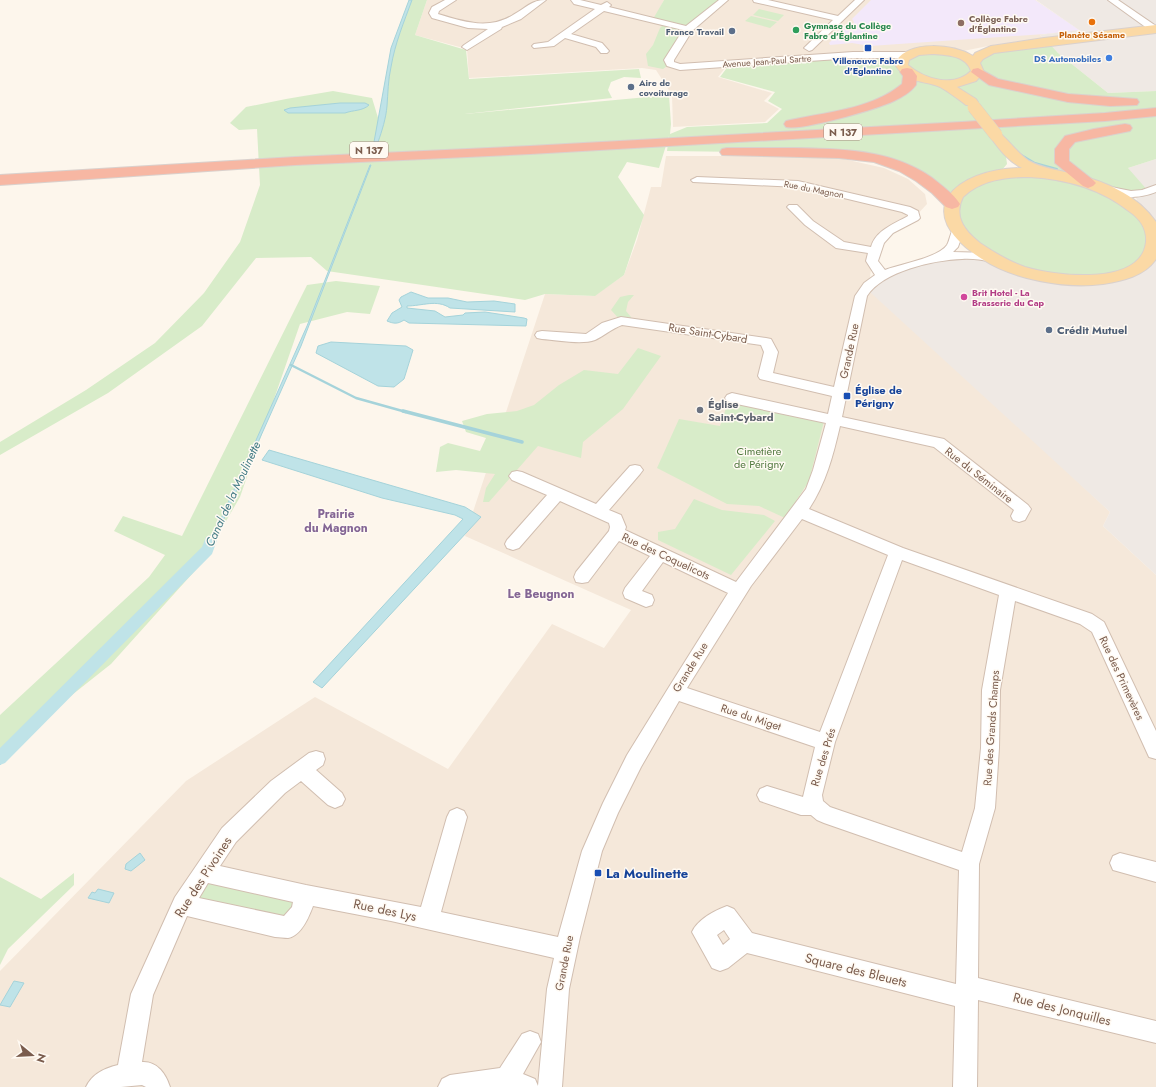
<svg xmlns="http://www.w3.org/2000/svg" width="1156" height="1087" font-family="Jost,sans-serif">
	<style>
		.residential { fill: #f5e8da }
		.industrial { fill: #efe9e4 }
		.education { fill: #f3e8fa }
		.green { fill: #d8ecc9; fill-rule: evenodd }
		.water { fill: #bfe3e8; stroke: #a5d3da }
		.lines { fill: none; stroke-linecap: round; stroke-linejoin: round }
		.stream-far2 { stroke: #a5d3da; stroke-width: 2 }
		.stream-far1 { stroke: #a5d3da; stroke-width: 2.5 }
		.stream { stroke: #a5d3da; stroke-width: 3.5 }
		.canal { fill: #bfe3e8; fill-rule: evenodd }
		.minor-casing { stroke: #d1beb0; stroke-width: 2 }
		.major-casing { stroke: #dad1cd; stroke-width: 2 }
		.highway-casing { stroke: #dad1cd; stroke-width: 2 }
		.minor { fill: #fff; fill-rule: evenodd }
		.major { fill: #fbd9a5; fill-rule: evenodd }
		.highway { fill: #f7b7a3; fill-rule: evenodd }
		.major-bridge-casing { stroke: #dad1cd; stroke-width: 14; stroke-linecap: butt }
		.major-bridge { stroke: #fbd9a5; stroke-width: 13 }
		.food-dot { fill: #e8710a; stroke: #fffaf3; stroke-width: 1.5 }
		.education-dot { fill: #8d6e63; stroke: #fffaf3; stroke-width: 1.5 }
		.leisure-dot { fill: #2e9e5b; stroke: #fffaf3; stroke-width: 1.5 }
		.service-dot { fill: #5c6f8a; stroke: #fffaf3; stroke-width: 1.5 }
		.transit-dot { fill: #1a4fb4; stroke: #fffaf3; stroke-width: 1.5 }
		.shop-dot { fill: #3f7fe0; stroke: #fffaf3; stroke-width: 1.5 }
		.hotel-dot { fill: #d1479c; stroke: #fffaf3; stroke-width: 1.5 }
		.worship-dot { fill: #6b7280; stroke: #fffaf3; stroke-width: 1.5 }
		.labels { text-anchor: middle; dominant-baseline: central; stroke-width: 3; stroke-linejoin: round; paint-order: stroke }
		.far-education-label { font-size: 9px; font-weight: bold; fill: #785e54; stroke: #fffaf3; text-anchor: start }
		.far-leisure-label { font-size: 9px; font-weight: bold; fill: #27864d; stroke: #fffaf3; text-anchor: start }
		.far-service-label { font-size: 9px; font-weight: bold; fill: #4e5e75; stroke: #fffaf3; text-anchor: end }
		.far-food-label { font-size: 9px; font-weight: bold; fill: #c56008; stroke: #fffaf3 }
		.far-shop-label { font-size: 9px; font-weight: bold; fill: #366cbe; stroke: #fffaf3; text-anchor: end }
		.far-transit-label { font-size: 9px; font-weight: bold; fill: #164399; stroke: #fffaf3 }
		.far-street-label { font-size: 9px; fill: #7a5c4d; stroke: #fffaf3 }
		.far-hotel-label { font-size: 9px; font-weight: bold; fill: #b23c85; stroke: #fffaf3; text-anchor: start }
		.shield { fill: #fffaf3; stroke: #a28b7f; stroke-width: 1 }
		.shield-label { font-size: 10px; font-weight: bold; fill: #7a5c4d }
		.service-label { font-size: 11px; font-weight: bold; fill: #4e5e75; stroke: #fffaf3; text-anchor: start }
		.street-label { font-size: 11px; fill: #7a5c4d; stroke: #fffaf3 }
		.transit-label { font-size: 11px; font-weight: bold; fill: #164399; stroke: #fffaf3; text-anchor: start }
		.worship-label { font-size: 11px; font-weight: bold; fill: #5b616d; stroke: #fffaf3; text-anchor: start }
		.park-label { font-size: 11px; fill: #537a41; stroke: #fffaf3 }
		.water-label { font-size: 12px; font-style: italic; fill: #437c86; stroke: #fffaf3 }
		.neighbourhood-label { font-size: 12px; font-weight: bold; fill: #846695; stroke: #fffaf3 }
		.near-transit-label { font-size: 13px; font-weight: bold; fill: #164399; stroke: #fffaf3; text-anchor: start }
		.near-street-label { font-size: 13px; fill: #7a5c4d; stroke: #fffaf3 }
	</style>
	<rect width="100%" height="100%" fill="#fdf6ec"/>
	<path class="residential" d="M427,0h237l-10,19 70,-19h311l44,30 -39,5 7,6 -49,3 -35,7 -47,1 -187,11 -11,14 54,16 -8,8 15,8 -14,13 -92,5 -1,-32 -16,-25 -14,-2 -173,10 -2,-29 -52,-14z
		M666,156h164l54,12 24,11 17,15 2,10 -13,14 -25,13 -17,30 -3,24 241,227 -7,14 53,49v512h-1156v-116l186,-190 129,-84 133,72 104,-145 52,24 27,-38 -166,-74 80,-242 49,2 30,-21 13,-35 14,-53h10z"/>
	<path class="industrial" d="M1036,0h120v91l-48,2 -50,-40 -18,-18 39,-5z
		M1156,159v416l-53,-49 7,-14 -239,-219 -6,-3 21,-15 52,-17 52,-1 150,-45 -12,-44z"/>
	<path class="education" d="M871,0h164l44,30 -34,4 -175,12 -18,-3 -22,2 -1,-2 7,-7 -1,-2 13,-11 5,1 1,-2 -2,-3z"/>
	<path class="green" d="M410,0h17l-12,35 51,15 3,29 170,-10 2,9 -17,-1 -13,5 -3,8 4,8 -147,16 204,-19 2,29 -1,10 17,-7 80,-4 15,-14 -14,-8 7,-9 -55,-15 9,-12 98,-8c18,16 27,-1 45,0 11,1 20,5 30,9l1,-8 21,-8 43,8 80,-17 11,12 50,40 48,-2v68l-28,9 21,24 -21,3 12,17 14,37 -20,21 -49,10 -62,-9 -56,-30 -15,-37 -67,-44 -51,-7 -167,-2 2,-15 -10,32 -32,-6 -9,15 26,38 -20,60 -29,21 -50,-2 -20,6 -198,-29 -16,-14 -55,1 -54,68 -94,67 -108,62v-13l86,-52 69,-47 49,-50 36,-51 20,-57 -3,-56 -18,1 -9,-7 16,-16 40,-8 47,-8 39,7 7,23 10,-61zM1005,149l31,23 -42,2 8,-4 5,-6z
		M664,0h60l-36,29 -18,35 -7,5 -15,-3 -2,-12 7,-9 7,-17 2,-2 -9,-7z
		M759,9l25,6 -6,6 -25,-6z
		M751,16l26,6 -7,6 -25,-7z
		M336,281l44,5 -10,28 -23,-2 -47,12 -60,173 -39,67 -90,100 -111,88v-37l149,-138 16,-22 -51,-24 9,-15 59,20 125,-251z
		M629,295h5l-6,7 -2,9 5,6 1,5 -11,-1 -10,-11 9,-13z
		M638,348l23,8 -38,53 -40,33 -2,16 -43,-12 -49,56h-6l3,-14 9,-14 -39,-4 -20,2 4,-25 8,-4 32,8 6,-13 -20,-6 -4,-11 25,-7 30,-3 17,-6 25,-20 25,-15 34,4z
		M728,402l96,19 -15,60 -24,37 -26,-12 -32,-2 -70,-36 22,-49 41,7z
		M694,499l28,11 42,5 11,6 -44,54 -73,-35v-8l17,-3z
		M204,872l102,23 -18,32 -106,-23z
		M74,873v12l-66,64 -8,16v-88l41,22z"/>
	<path class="water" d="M409,0h3c-8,22 -17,43 -21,67 -3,13 -3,26 -4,39 -1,12 -5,25 -9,36h-4l17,-94z
		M340,103h25l4,2c-6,6 -16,5 -24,8h-57l-4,-3 6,-2z
		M370,165h1l-70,181 -91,204 -210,215v-7l207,-208 100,-224z
		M411,292l17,6h20l19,4 27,-1 21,3v8l-65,-4c-13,-9 -28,-2 -43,-2v2l28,3 10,6 18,-2 2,-2 20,-1 39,6 3,1 -1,7 -117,-3 -5,-3c-6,4 -10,4 -17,1l5,-8 10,-6 -3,-7 2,-3z
		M331,342l75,4 7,4 -9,29 -10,8 -16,-1 -62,-33 2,-7z
		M269,450l196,57 16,10 -159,171 -9,-6 150,-163 -8,-4 -73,-17 -120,-38z
		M140,853l5,7 -14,11 -6,-2 1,-5z
		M98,889l16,4 -5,10 -21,-5 4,-6 3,1z
		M14,981l10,2 -14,24 -10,-2z"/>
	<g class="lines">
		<path class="stream-far2" d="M1020,154l15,9 22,6"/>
		<path class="stream-far1" d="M291,365l65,33 50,14"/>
		<path class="stream" d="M403,411l119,31"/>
		<path class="canal" d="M211,535l5,2 1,3 -5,14 -207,209 -5,2v-17l202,-201 4,-10z"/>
		<defs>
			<path id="minor" d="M445,0h11l-17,11 -1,3c26,8 51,16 75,1 13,-7 18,-15 33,-15l-25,19 -19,8 -1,2 -34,21 -5,-3 2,-2 24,-16 -20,-1 -36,-10 -3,-5 3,-6z
				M571,0h9l21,5 6,-3 4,3 -2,2 77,19 33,-26h9l-36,31 -18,29v2l6,2 173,-12h55l5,3 -5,3h-55l-173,12 -13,-4 -3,-6 19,-30 -79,-19 -33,23 31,9 7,8 -2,2h-6l-5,-6 -31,-9 -11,8 -20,2 -2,-2 2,-2 14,-2 47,-33 -21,-5z
				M753,0h15l70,16 17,-16h9l-52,50 -3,1 -5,-3 2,-2 27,-26 -79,-18z
				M1108,0h10l38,26v5h-5z
				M697,177l101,4 112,26 8,4 2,7 -2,2 -25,13 -9,10 -6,18 7,9c15,-6 53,-12 62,-25 3,-5 3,-12 7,-17h8l2,2 -6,17 -5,5 37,1 4,1 2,3 -2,3 -4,1c-9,-1 -19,-3 -28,-2 -28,1 -79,12 -95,37l-25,121 102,22 84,66 3,4 -6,11 -6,2 -6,-2 -2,-4 3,-6 -80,-63 -94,-21c-7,30 -14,57 -31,83l94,39 189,66 12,8 52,109v28l-7,-2 -57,-125 -12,-8 -65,-23 -15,89 -1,58 -4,60 -16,56 -1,114 178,43v22l-178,-43 -1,87h-24l2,-81 -208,-53 -19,15 -8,3 -8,-3 -20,-36c6,-13 22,-21 35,-26l7,3 18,24 204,51 3,-114 -135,-47 -7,-3 -6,-5h-10l-41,-14 -3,-6 3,-6 7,-3 36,11 12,-50 -136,-46 -38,66 -23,46 -16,38 -22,86 -11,52 -7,98h-124l4,-8 8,-4 50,-7 22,-34 8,-3 8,3 3,8 -18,32 12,5 3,7 9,-97 7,-31 -163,-37 -78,-15c-4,11 -12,30 -25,32 -4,0 -9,-1 -13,-1l-88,-21 -34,79 -11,67c15,-1 24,12 28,25h-24l-4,-2 -21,2h-35c6,-13 19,-19 32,-22l13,-71 44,-97 47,-69 49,-47 38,-28 7,-2 7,2 2,6 -2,6 -7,5 26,23 3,6 -3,6 -7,3 -7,-3 -27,-24 -16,12 -49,49 -16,24 86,19 115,22 26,-90 3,-6 7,-3 7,3 3,6 -26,95 117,25 24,-86 21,-48 24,-48 42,-68 59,-94 -65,-31 -21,29 10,4 2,5 -2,5 -6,2 -21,-9 -2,-5 2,-5 25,-32 -31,-15 -31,41 -6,1 -6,-1 -2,-5 2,-5 33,-41 1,-4 -1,-4 -49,-22 -41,47 -6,2 -6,-2 -2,-4 2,-4 40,-45 -35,-15 -3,-4 3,-4 5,-1 5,1 74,32 34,-38 5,-1 5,1 3,4 -3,4 -31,36 12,5 5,12 -1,3 111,52 70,-93 7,-19 13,-47 -94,-20 -5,-2 -2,-3 2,-3 5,-2 96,21 4,-18 -72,-17 -2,-3 6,-24 -3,-7 -139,-20c-11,4 -18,11 -27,15 -13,5 -39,0 -53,-1l-5,-1 -2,-3 2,-3 5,-1 44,3 16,-11 19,-6 145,21 5,1 7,13 -5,21 61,14 21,-91 9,-13 11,-8 -9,-14 2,-8 -32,-5 -31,-23 -18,-18 2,-2h8l16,16 31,21 27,5c5,-17 23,-23 37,-31v-1l-6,-3 -104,-25 -105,-5 -2,-2zM802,519l86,36 -68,177 -133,-44 64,-102zM902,560l97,35 -17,95 -1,58 -6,60 -13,44 -132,-45 -7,-6 -1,-6 13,-53zM208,883l85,19 -1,5 -8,9 -85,-18zM724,930l6,9 -7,6 -6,-10z
				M1156,185v7c-13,6 -46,9 -56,-3l6,-3 25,5 11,-1z
				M1120,853l36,9v20l-43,-12 -3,-7 3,-7z"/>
			<path id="major" d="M1156,25v8l-162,20 -11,6 -3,4 4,9 -8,9 -19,6 19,12 2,3 -2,3h-10c-8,-6 -17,-13 -26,-18 -16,-7 -32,-3 -44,-21v-5c14,-21 57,-17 77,-5l2,-3 16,-7 53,-8zM932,54c14,1 34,1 39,17 -17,17 -47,8 -63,-6l1,-5 10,-5z
				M996,131c7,2 22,23 33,30 13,7 27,9 41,12 32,7 67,21 86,49v37c-11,17 -34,22 -53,25 -37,5 -89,-4 -121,-25 -74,-47 -28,-90 40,-91 -14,-7 -24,-20 -33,-33l2,-3zM1029,177c37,2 71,11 101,35 10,7 17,17 16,30 -5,45 -91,34 -121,25 -17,-6 -30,-14 -45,-24 -15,-12 -27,-26 -17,-46 18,-17 42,-20 66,-20z"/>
			<path id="highway" d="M907,68l5,1 5,7 -1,9c-6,8 -14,12 -22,16 -17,8 -92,30 -108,26l-2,-3 2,-3c38,-9 85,-11 116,-37l1,-8 -3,-4 2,-3z
				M978,68l20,11 70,15 69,5 2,3 -2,3 -27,1 -42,-4 -79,-17 -18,-13 2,-3z
				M1156,108v8l-51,5 -575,33 -235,11 -295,20v-10l295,-18 235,-11 432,-24 143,-9z
				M1125,124l5,1 2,3 -2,3 -55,11 -6,7v12l24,19 3,3 -3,3 -5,2 -5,-2 -28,-23v-14l10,-13 29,-7z
				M727,148c22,0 45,0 67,0 48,1 96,1 137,29 10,8 22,16 29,27l-2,3 -6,2 -6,-2 -14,-14 -16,-12 -17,-10 -25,-9 -35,-4 -117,-3 -2,-3 2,-3z"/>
		</defs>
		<use href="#minor" class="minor-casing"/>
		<use href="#major" class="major-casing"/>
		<use href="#highway" class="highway-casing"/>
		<use href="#minor" class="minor"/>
		<use href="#major" class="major"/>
		<use href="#highway" class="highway"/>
		<defs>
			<path id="major-bridge" d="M974,107l22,28"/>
		</defs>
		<use href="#major-bridge" class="major-bridge-casing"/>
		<use href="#major-bridge" class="major-bridge"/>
	</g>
	<circle class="food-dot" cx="1092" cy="22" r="4"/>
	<circle class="education-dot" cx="961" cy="23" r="4"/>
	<circle class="leisure-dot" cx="796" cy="30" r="4"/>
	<g class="service-dot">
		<circle cx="732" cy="31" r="4"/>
		<circle cx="631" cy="87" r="4"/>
		<circle cx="1049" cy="330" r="4"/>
	</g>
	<g class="transit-dot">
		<rect x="864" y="44" width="8" height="8" rx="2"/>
		<rect x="843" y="392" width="8" height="8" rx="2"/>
		<rect x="594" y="869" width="8" height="8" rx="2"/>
	</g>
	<circle class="shop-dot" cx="1109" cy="58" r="4"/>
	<circle class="hotel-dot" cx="964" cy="297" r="4"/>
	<circle class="worship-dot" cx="700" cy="410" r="4"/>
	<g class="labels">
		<g class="far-education-label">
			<text x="969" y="18">Collège Fabre<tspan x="969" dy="10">d'Églantine</tspan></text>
		</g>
		<g class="far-leisure-label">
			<text x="804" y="25">Gymnase du Collège<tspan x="804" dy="10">Fabre d'Églantine</tspan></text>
		</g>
		<g class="far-service-label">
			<text x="724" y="31">France Travail</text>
			<text x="639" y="82" text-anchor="start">Aire de<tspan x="639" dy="10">covoiturage</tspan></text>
		</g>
		<g class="far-food-label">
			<text x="1092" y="34">Planète Sésame</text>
		</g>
		<g class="far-shop-label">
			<text x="1101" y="58">DS Automobiles</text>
		</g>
		<g class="far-transit-label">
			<text x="868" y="60">Villeneuve Fabre<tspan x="868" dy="10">d'Eglantine</tspan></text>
		</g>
		<g class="far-street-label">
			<text transform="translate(767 61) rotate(-4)">Avenue Jean-Paul Sartre</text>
			<text transform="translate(814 189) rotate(11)">Rue du Magnon</text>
		</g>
		<g class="far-hotel-label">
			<text x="972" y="292">Brit Hotel - La<tspan x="972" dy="10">Brasserie du Cap</tspan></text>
		</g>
		<g class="shield">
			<rect x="824" y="124" width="38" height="16" rx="3"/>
			<rect x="350" y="142" width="38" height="16" rx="3"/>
		</g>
		<g class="shield-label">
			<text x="843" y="132">N 137</text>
			<text x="369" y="150">N 137</text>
		</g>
		<g class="service-label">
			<text x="1057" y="330">Crédit Mutuel</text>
		</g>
		<g class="street-label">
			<text transform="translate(708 333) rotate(9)">Rue Saint-Cybard</text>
			<text transform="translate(849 351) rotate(-78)">Grande Rue</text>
			<text transform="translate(979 475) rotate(38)">Rue du Séminaire</text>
			<text transform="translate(666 556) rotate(25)">Rue des Coquelicots</text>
			<text transform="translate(690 667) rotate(-58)">Grande Rue</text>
			<text transform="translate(1122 678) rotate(65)">Rue des Primevères</text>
			<text transform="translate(751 717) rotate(18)">Rue du Miget</text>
			<text transform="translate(991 728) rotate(-86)">Rue des Grands Champs</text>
			<text transform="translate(823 757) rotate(-73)">Rue des Prés</text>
			<text transform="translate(564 963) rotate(-79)">Grande Rue</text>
		</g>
		<g class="transit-label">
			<text x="855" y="390">Église de<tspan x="855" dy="13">Périgny</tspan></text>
		</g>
		<g class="worship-label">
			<text x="708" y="404">Église<tspan x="708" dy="13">Saint-Cybard</tspan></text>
		</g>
		<g class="park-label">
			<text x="759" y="451">Cimetière<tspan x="759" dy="13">de Périgny</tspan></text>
		</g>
		<g class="water-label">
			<text transform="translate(233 494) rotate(-65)">Canal de la Moulinette</text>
		</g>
		<g class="neighbourhood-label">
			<text x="336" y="514">Prairie<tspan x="336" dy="14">du Magnon</tspan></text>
			<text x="541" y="594">Le Beugnon</text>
		</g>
		<g class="near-transit-label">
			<text x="606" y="873">La Moulinette</text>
		</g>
		<g class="near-street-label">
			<text transform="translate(203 877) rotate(-57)">Rue des Pivoines</text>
			<text transform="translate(385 910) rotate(12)">Rue des Lys</text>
			<text transform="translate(856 970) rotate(14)">Square des Bleuets</text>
			<text transform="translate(1062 1009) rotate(14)">Rue des Jonquilles</text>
		</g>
	</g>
	<g transform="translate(32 1055) rotate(108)" stroke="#fffaf3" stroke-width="3" paint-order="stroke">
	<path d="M0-3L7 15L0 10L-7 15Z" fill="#7a5c4d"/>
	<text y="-6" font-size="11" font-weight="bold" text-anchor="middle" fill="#7a5c4d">N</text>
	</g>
</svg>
